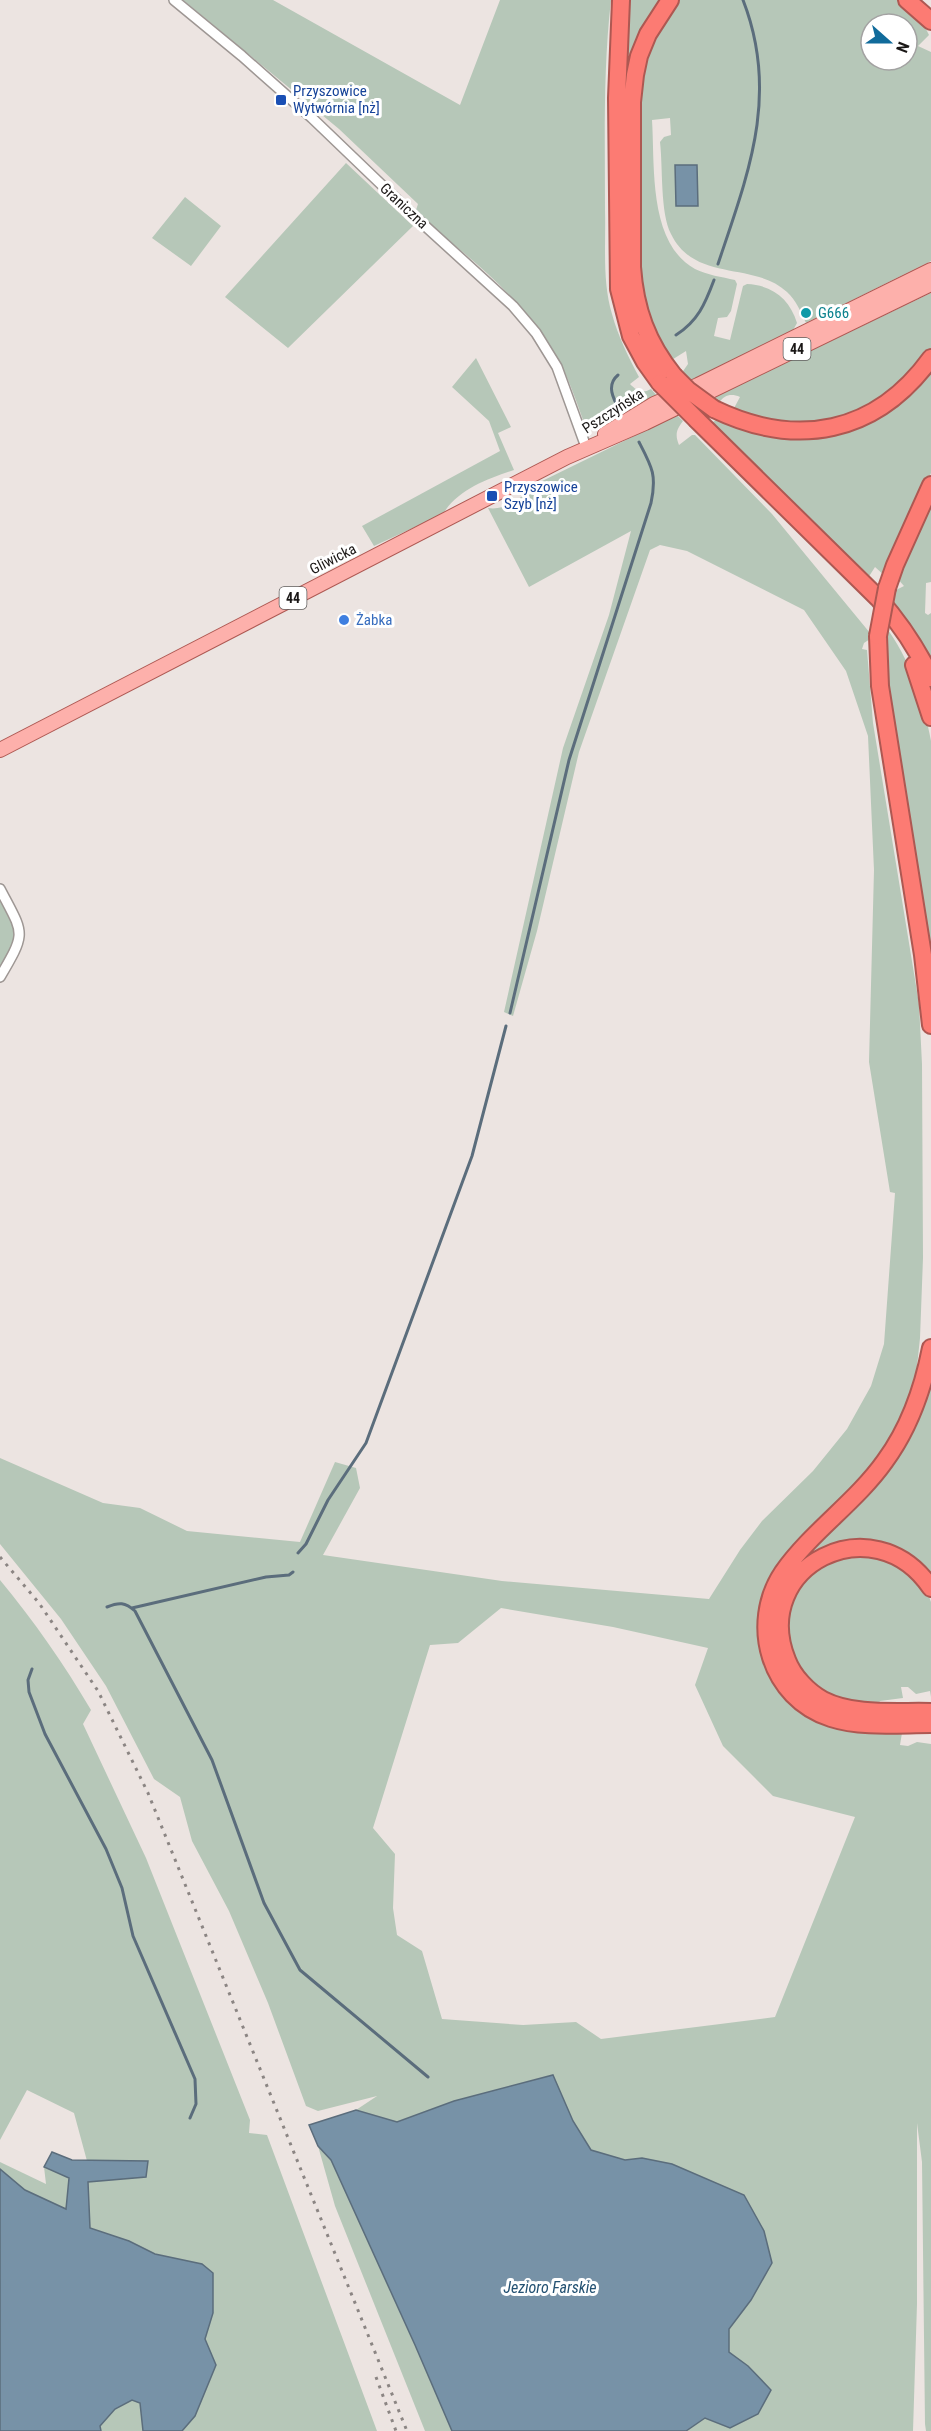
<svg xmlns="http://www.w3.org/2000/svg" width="931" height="2431" font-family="'Roboto Condensed',sans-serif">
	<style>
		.green { fill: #b6c7b8; fill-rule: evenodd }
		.water { fill: #7792a7; stroke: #5b6d7c; stroke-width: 1.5 }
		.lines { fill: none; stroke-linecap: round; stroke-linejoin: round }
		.stream { stroke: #5b6d7c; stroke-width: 3 }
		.street-casing { stroke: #9e9794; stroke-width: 12 }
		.primary-casing { stroke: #ad5852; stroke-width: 16 }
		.highway-casing { stroke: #ad5852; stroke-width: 20 }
		.street { stroke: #fff; stroke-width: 9 }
		.primary { stroke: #fdb0ab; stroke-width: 14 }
		.highway { stroke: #fc7b73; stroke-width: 16 }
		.rail { stroke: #8b8583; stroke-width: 3; stroke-dasharray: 3 6; stroke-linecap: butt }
		.highway-bridge-casing { stroke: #ad5852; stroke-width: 20; stroke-linecap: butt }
		.highway-bridge { stroke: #fc7b73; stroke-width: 16 }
		.transit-dot { fill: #1a4fb4; stroke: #fff; stroke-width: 2 }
		.culture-dot { fill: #0f9aa8; stroke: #fff; stroke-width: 2 }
		.shop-dot { fill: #3f7fe0; stroke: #fff; stroke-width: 2 }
		.labels { text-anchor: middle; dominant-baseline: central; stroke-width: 6; stroke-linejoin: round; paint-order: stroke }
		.shield { fill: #fff; stroke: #5f5d5c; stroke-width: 1.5 }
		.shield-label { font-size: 14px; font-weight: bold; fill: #1a1716 }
		.transit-label { font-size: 15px; fill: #164399; stroke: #fff; text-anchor: start }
		.street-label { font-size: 15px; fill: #1a1716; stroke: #fff }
		.culture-label { font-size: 15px; fill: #0d838f; stroke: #fff; text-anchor: start }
		.shop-label { font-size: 15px; fill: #366cbe; stroke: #fff; text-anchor: start }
		.water-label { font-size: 16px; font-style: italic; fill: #235172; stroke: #fff }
	</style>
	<rect width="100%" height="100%" fill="#ece4e1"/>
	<path class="green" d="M183,0h90l187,105 40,-105h111c-8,70 -6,140 -6,210 1,33 -3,71 7,104 6,22 16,42 27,63l-9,7c7,7 12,10 21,5l7,8 -55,30 -11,3 -7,-5c-8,-21 -15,-44 -26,-64 -33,-61 -91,-105 -144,-148l3,-9 -79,-75z
		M628,0h37c-17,23 -31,49 -36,78 -5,34 -2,70 -2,105 0,44 -5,93 9,136 7,19 17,36 28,52l-3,2c-13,-17 -24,-35 -30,-56 -12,-42 -8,-94 -8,-138 0,-59 -2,-120 5,-179z
		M679,0h221l25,27 4,8 -11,11 13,6v209l-125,62c-5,-11 -10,-23 -19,-31 -33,-31 -92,-9 -116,-58 -11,-21 -8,-67 -11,-92l4,-5 7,-2 -1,-17 -18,2c3,46 -4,123 43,149 12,6 27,8 40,11l2,4 -6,27 -4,6 -9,1 -4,18 16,4 13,-54 4,-2c25,1 43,15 50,39l-5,9 -102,50 -9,-8 7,-10 -2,-13 -16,10 -24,-46 -8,-55 -1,-136 8,-67 20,-41zM871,24h36v36h-36z
		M346,163l67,63 -125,122 -63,-51z
		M185,197l36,29 -30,40 -39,-28z
		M931,293v56l-12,18 -44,37 -48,19h-57l-37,-13 7,-13c-9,-4 -16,-2 -21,6l-8,-5z
		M476,358l35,69 -13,6 16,37c-25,8 -57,20 -71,44l-69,32 -12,-20 138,-75 -11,-30 -37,-34z
		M931,366v107l-46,103 -10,-9 -7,11 -158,-154 9,-6 106,16z
		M677,415l6,6c-7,9 -8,14 -4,24l13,-10h3l77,79 98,119v6l-6,4 -2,6 5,1 6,73 46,281 3,60 1,194 -3,80 -4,38 -12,40 -25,45 -114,131 -6,35 4,27 31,52 26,16 30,8 52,3 -2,12 8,1 9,-4 14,2v687h-5l-1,-7 -3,-262 -5,-39v181l-4,127h-227l19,-13 25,10 28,-14 -10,-48 -19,-14v-23l22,-29 21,-37 -71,-86 -29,-13 -30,-6 -17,2 -34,-10 -18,-29 -21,-46 -98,26 -57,21 -41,-12 21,-14 -59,15 -12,-5 -38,-103 -39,-92 -37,-70 -12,-44 -26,-18 -48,-93 -45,-67 -61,-75v-86l103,45 37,5 47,23 113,11 35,-80 21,6 4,20 -37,67 179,26 207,18 31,-49 22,-29 51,-50 34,-42 24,-43 13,-42 11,-151 -5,-1 -21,-130 5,-192 -6,-134 -22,-65 -42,-61 -117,-59 -27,-6 -10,5 -71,202 -42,179 -24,85 -9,-4 59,-264 46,-133 22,-84 -102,56 -41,-79c19,3 35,-12 48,-24zM501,1608l112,19 95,21 -13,37 28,61 50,50 82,21 -80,200 -174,22 -25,-17 -53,3 -81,-6 -20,-68 -25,-16 -4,-27 2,-54 -22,-26 57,-183 28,-2z
		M931,497v85l-5,1 -1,30 3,2 3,-2v50l-42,-59 3,-12 12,-6 -8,-9z
		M885,626c24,31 39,76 46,115v236l-47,-295z
		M0,898l18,32 -5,18 -13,22z
		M931,1367v208c-36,-39 -81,-44 -125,-16l-2,-2 48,-50z
		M865,1553c27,9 57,19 66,49v95l-1,-6 -14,3 -8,-7h-7l2,11 -23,3 -3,5c-27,-3 -56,-9 -75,-31 -28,-34 -14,-91 23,-112 11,-6 28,-7 40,-10z
		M0,1580c34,41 64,84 91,130l-8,14 63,134 104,262 -1,13 18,2 110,296h-195l13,-15 21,-51 -12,-26 9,-26 -11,-49 -47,-10 -26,-13 -39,-13 -2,-46 58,-5 2,-16h-61l-13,-48 -47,-23 -27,50z
		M318,2146l13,14 84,185 37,86h-27l-90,-225z
		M0,2162l46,22 -2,-17 25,10 -3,32 -41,-19 -25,-21z
		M132,2400l8,3 3,28h-42l-1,-5 15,-17z"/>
	<path class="water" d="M675,165h22l1,41h-22z
		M553,2075l20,46 18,29 34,10 17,-2 30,6 72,31 20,36 8,32 -21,37 -22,29v23l19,14 23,24 -13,24 -28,14 -25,-10 -19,13h-234l-37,-86 -84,-185 -13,-14 -9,-21 47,-15 41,12 57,-21z
		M52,2152l20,8 76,1 -2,16 -58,5 2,46 39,13 26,13 47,10 11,9v40l-8,26 11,26 -21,51 -13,15h-39l-3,-28 -8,-3 -17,9 -15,17 1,5h-101v-262l25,21 41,19 3,-31 -25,-11z"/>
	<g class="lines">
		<path class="stream" d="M718,264c30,-90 62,-169 25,-264
			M676,335c22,-14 29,-31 38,-55
			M618,375c-12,10 -5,24 2,35
			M510,1013l59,-253 82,-257c6,-28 1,-36 -12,-61
			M298,1553l8,-9 22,-44 38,-57 106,-287 34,-130
			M107,1607c12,-5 18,-5 28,4l77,149 52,143 36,67 128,107
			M132,1608l134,-31 23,-2 4,-3
			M32,1669l-4,11 1,12 16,42 61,115 16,39 11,48 62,143 1,25 -6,14"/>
		<defs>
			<path id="street" d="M174,0l68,56 70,62 100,96 101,92 23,27 21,34 29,80
				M0,889c24,46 27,42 0,88"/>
			<path id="primary" d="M605,434l49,-30 44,-19 233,-115
				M0,750l567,-293 78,-34 286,-139"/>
			<path id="highway" d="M621,0l-4,98 2,191 12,47 14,26 15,21
				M670,0l-22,34 -9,22 -4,19 -3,27v165c3,42 15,76 42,109
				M907,0l24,21
				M714,409c83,40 162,25 217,-51
				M697,420l181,178c22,25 39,50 53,80
				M887,588l8,-23 36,-80
				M878,636l2,50 43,269 8,70
				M914,665l17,52
				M931,1348c-8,41 -21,79 -46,113 -29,41 -73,70 -102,111 -35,52 -13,127 48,146 31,10 68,6 100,6
				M931,1588c-57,-85 -182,-22 -144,72 6,16 21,32 36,40 31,16 74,11 108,12"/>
		</defs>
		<use href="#street" class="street-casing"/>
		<use href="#primary" class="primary-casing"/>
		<use href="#highway" class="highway-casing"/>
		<use href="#street" class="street"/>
		<use href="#primary" class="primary"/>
		<use href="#highway" class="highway"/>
		<path class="rail" d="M0,1557l39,46 59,88 50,102 259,638
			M376,2377l20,54"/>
		<defs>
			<path id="highway-bridge" d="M674,376l14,14 26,19
				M660,383l37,37
				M878,636l9,-48"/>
		</defs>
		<use href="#highway-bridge" class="highway-bridge-casing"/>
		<use href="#highway-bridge" class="highway-bridge"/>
	</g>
	<g class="transit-dot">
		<rect x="275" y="94" width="12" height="12" rx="3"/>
		<rect x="486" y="490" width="12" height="12" rx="3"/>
	</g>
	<circle class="culture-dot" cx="806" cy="313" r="6"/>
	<circle class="shop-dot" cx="344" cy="620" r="6"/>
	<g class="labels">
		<g class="shield">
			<rect x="783.5" y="338" width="27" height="22" rx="4.5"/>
			<rect x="279.5" y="587" width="27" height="22" rx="4.5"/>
		</g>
		<g class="shield-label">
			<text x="797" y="349">44</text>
			<text x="293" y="598">44</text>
		</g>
		<g class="transit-label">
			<text x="293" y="91">Przyszowice<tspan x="293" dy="17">Wytwórnia [nż]</tspan></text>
			<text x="504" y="487">Przyszowice<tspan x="504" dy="17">Szyb [nż]</tspan></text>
		</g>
		<g class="street-label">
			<text transform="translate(404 206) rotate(43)">Graniczna</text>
			<text transform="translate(613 411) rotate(-33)">Pszczyńska</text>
			<text transform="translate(333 559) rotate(-27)">Gliwicka</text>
		</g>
		<g class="culture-label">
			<text x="818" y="313">G666</text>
		</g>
		<g class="shop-label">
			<text x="356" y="620">Żabka</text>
		</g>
		<g class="water-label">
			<text x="550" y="2287">Jezioro Farskie</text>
		</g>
	</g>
	<g transform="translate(889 42) rotate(111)"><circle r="28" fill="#ffffff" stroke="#a3a2a2" stroke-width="1.5"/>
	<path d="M0-4.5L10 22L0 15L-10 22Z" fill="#116b9b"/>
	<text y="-9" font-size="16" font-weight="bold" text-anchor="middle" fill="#1a1716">N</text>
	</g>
</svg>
